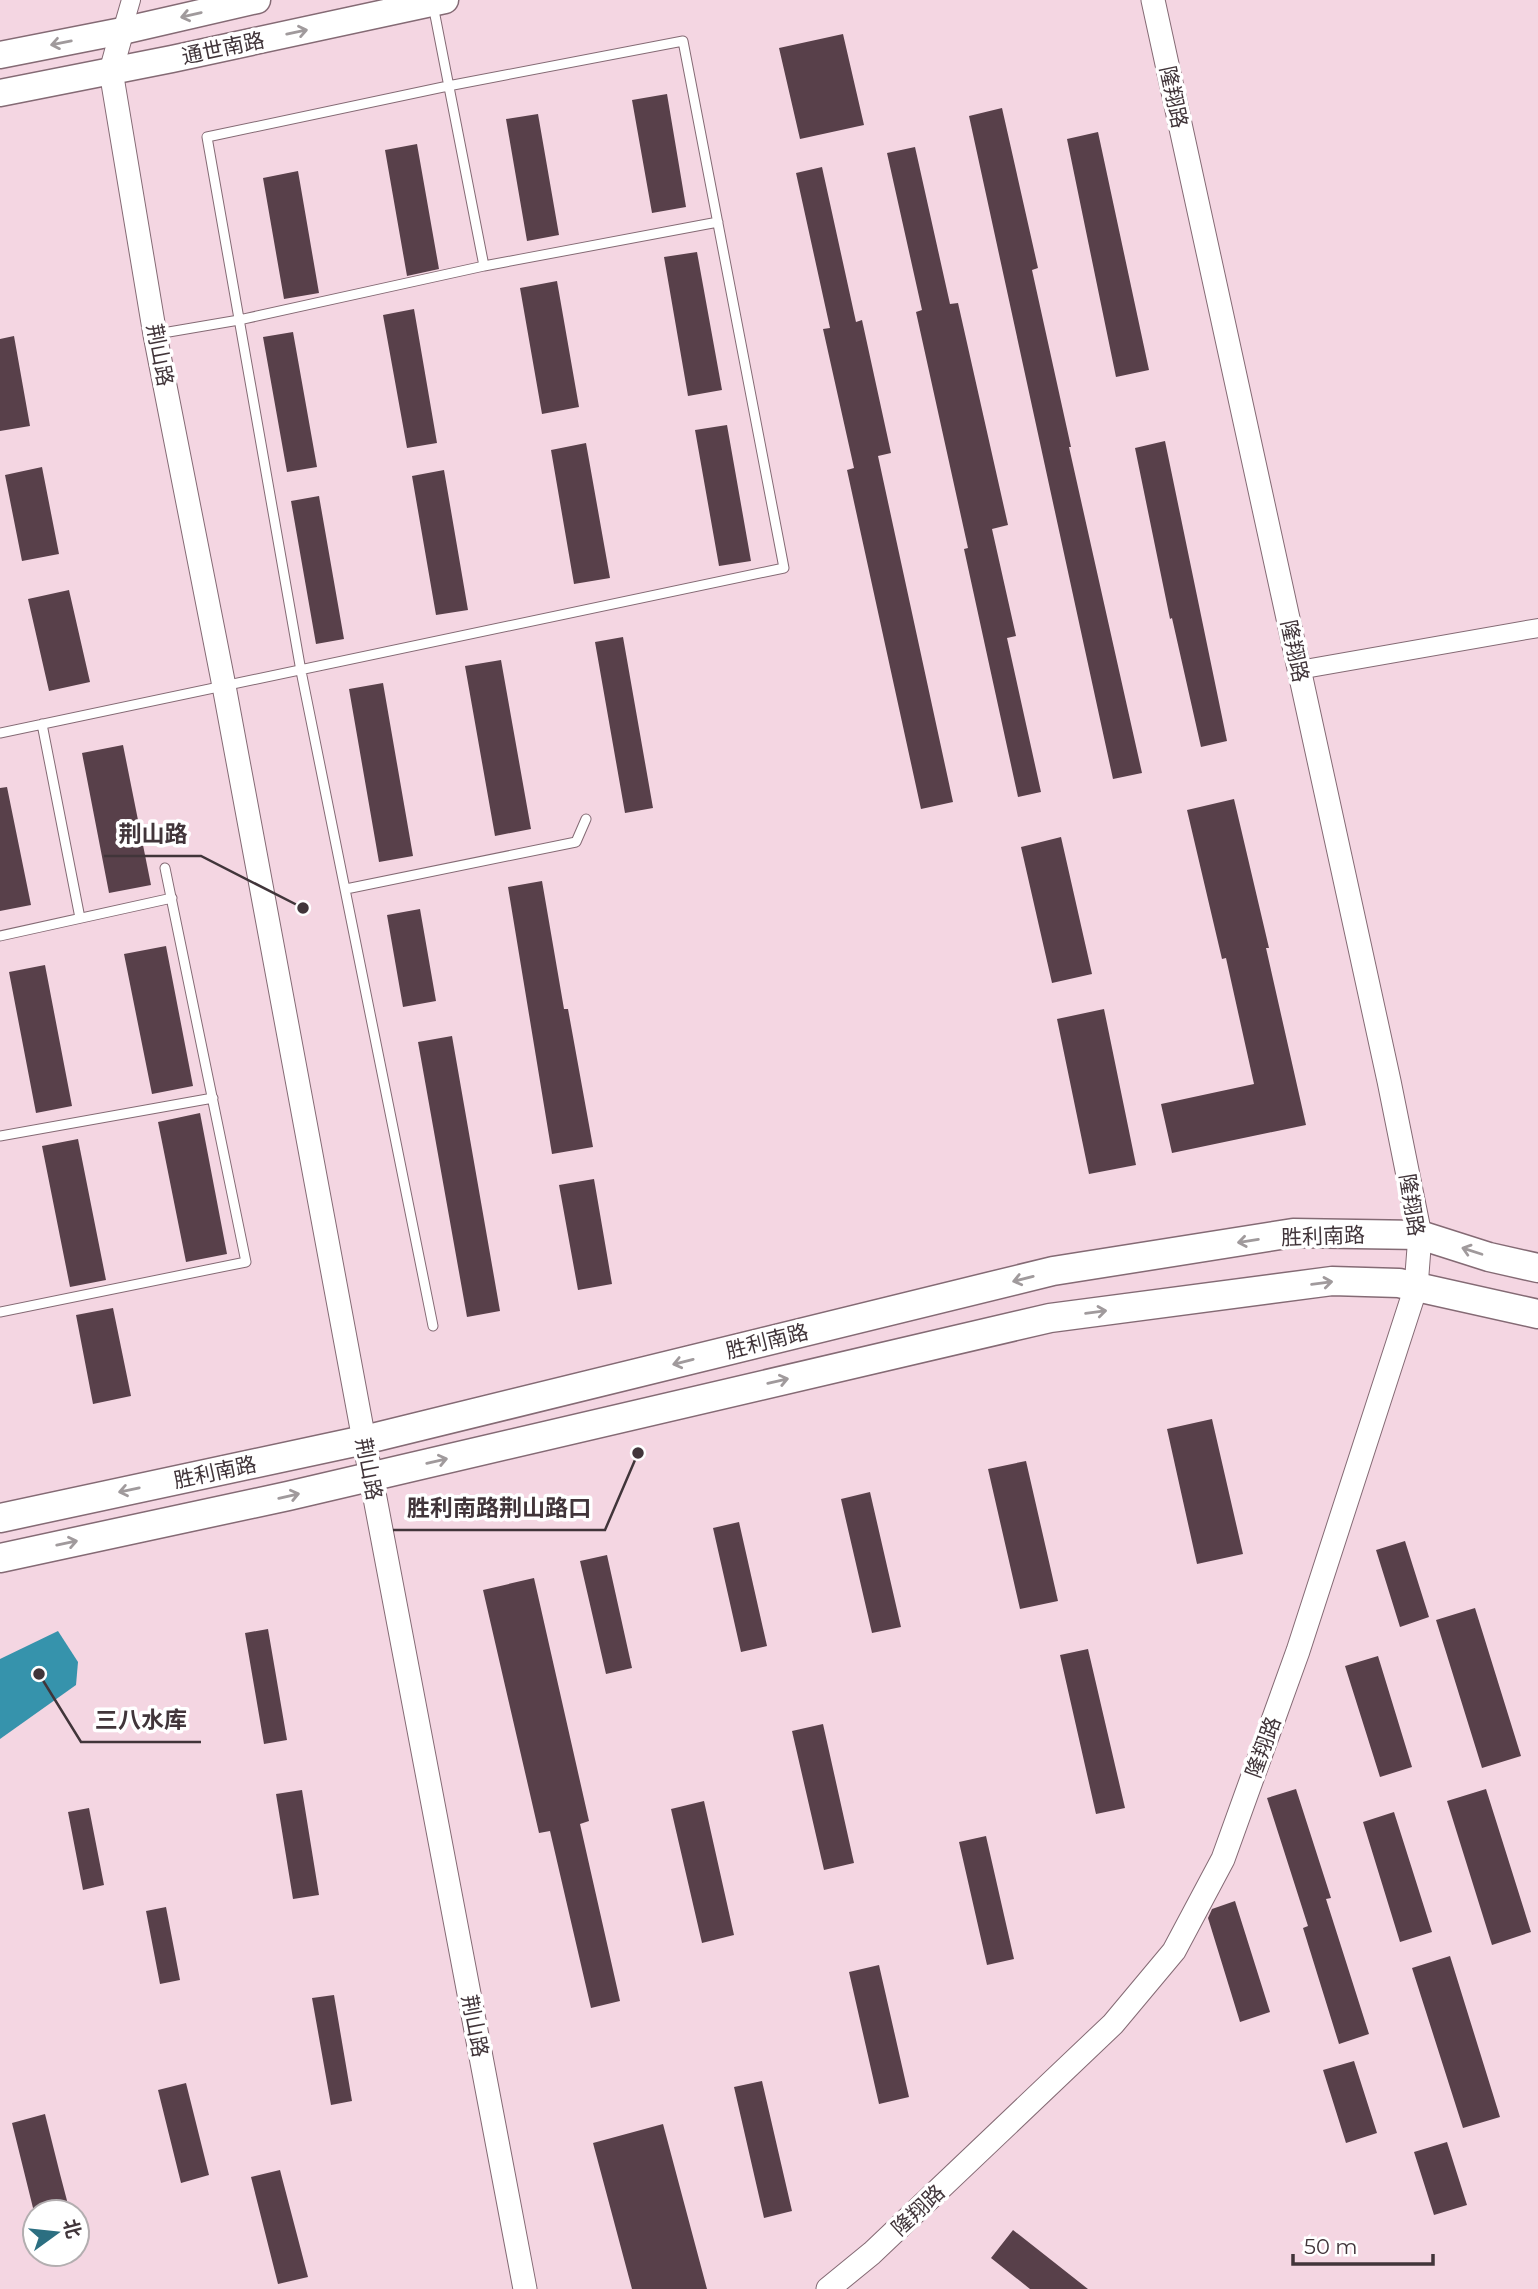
<svg xmlns="http://www.w3.org/2000/svg" width="1538" height="2289" font-family="Montserrat,'Noto Sans SC',sans-serif">
	<style>
		.water { fill: #3693ac }
		.building { fill: #58404a }
		.lines { fill: none; stroke-linecap: round; stroke-linejoin: round }
		.service-casing { stroke: #846a74; stroke-width: 11 }
		.minor-casing { stroke: #846a74; stroke-width: 20 }
		.tertiary-casing { stroke: #846a74; stroke-width: 25 }
		.secondary-casing { stroke: #846a74; stroke-width: 29 }
		.primary-casing { stroke: #846a74; stroke-width: 31 }
		.service { stroke: #fff; stroke-width: 9 }
		.minor { stroke: #fff; stroke-width: 18 }
		.tertiary { stroke: #fff; stroke-width: 23 }
		.secondary { stroke: #fff; stroke-width: 26 }
		.primary { stroke: #fff; stroke-width: 28 }
		.oneway { stroke: #a09a9c }
		.labels { text-anchor: middle; dominant-baseline: central; stroke-width: 7; stroke-linejoin: round; paint-order: stroke }
		.street-label { font-size: 21px; fill: #41353a; stroke: #fff }
		.leader { fill: none; stroke: #41353a; stroke-width: 2.5 }
		.callout-dot { fill: #41353a; stroke: #fff; stroke-width: 2.5 }
		.callout-label { font-size: 23px; text-anchor: middle; font-weight: bold; fill: #41353a; stroke: #fff; stroke-width: 7; stroke-linejoin: round; paint-order: stroke }
	</style>
	<rect width="100%" height="100%" fill="#f4d6e2"/>
	<path class="water" d="M58,1631l20,31 -2,23 -76,54v-80z"/>
	<path class="building" d="M843,34l21,91 -64,14 -21,-91z
		M667,94l19,113 -34,6 -20,-113z
		M1002,108l36,160 -6,2 39,177h-2l73,326 -29,6 -144,-663z
		M538,114l21,121 -32,6 -21,-122z
		M1098,132l51,238 -33,7 -49,-238z
		M417,144l22,125 -32,7 -22,-126z
		M915,147l35,157 8,-1 50,222 -16,4 24,107 -9,2 34,154 -23,5 -54,-248 4,-1 -52,-236 6,-2 -35,-157z
		M822,167l34,155 6,-2 29,133 -13,3 75,346 -32,7 -74,-339 7,-2 -31,-139 7,-1 -34,-155z
		M298,171l21,122 -35,6 -21,-121z
		M697,252l25,138 -34,6 -24,-139z
		M557,281l22,126 -37,7 -22,-126z
		M414,309l23,134 -30,5 -24,-133z
		M293,332l24,135 -30,5 -24,-135z
		M14,336l16,90 -30,5v-92z
		M727,425l24,136 -32,5 -24,-136z
		M1165,441l62,300 -26,6 -29,-129 -2,1 -35,-171z
		M586,443l24,135 -36,6 -23,-134z
		M42,467l17,87 -37,7 -17,-86z
		M444,470l24,140 -32,5 -24,-139z
		M319,496l25,143 -28,5 -25,-143z
		M69,590l21,92 -41,9 -21,-92z
		M623,637l30,171 -28,5 -30,-171z
		M501,660l30,169 -36,7 -30,-170z
		M383,683l30,173 -34,6 -30,-173z
		M123,745l28,140 -42,8 -27,-140z
		M7,787l24,118 -31,6v-123z
		M1234,799l35,149h-3l40,177 -134,28 -11,-49 93,-20 -28,-126 -4,1 -35,-149z
		M1061,837l31,137 -40,9 -31,-136z
		M542,881l22,128h4l25,138 -41,7 -44,-267z
		M420,909l16,92 -33,6 -16,-92z
		M166,946l27,140 -41,8 -28,-140z
		M45,965l27,141 -36,7 -27,-141z
		M1104,1009l32,156 -47,9 -32,-155z
		M452,1036l48,275 -33,6 -49,-275z
		M200,1113l27,141 -41,8 -28,-140z
		M78,1139l28,141 -36,7 -28,-141z
		M594,1179l18,105 -34,6 -19,-105z
		M113,1308l18,88 -38,8 -17,-89z
		M1212,1419l31,135 -46,10 -30,-135z
		M1026,1461l32,140 -38,8 -32,-140z
		M870,1492l31,135 -29,6 -31,-134z
		M739,1522l28,124 -26,6 -28,-124z
		M1405,1541l24,76 -29,10 -24,-77z
		M607,1555l25,113 -26,6 -26,-113z
		M534,1578l55,243 -9,3 40,177 -29,7 -41,-177 -11,2 -56,-243z
		M1475,1608l46,148 -39,12 -46,-148z
		M268,1629l19,111 -23,4 -19,-111z
		M1088,1649l37,159 -29,6 -36,-159z
		M1378,1656l34,111 -32,10 -35,-111z
		M823,1724l31,139 -30,7 -32,-139z
		M1296,1789l35,109 -5,1 43,135 -30,10 -36,-116 5,-2 -41,-128z
		M1486,1789l45,143 -39,13 -45,-144z
		M302,1790l17,105 -26,4 -17,-105z
		M704,1801l30,134 -32,8 -31,-134z
		M89,1808l15,77 -21,5 -15,-78z
		M1394,1812l38,120 -32,10 -37,-120z
		M986,1836l28,123 -27,6 -28,-123z
		M1235,1901l35,111 -30,10 -32,-104 4,-9z
		M166,1907l14,73 -20,4 -14,-73z
		M1450,1956l50,161 -37,11 -51,-160z
		M879,1965l30,132 -30,7 -30,-132z
		M334,1995l18,106 -21,4 -19,-107z
		M1354,2061l23,72 -31,10 -23,-73z
		M762,2081l30,130 -28,7 -30,-131z
		M186,2083l23,92 -28,8 -23,-93z
		M45,2114l15,60 10,38h-36l-22,-89z
		M663,2124l44,165h-75l-39,-146z
		M1447,2142l20,63 -33,10 -20,-63z
		M280,2170l28,107 -30,7 -27,-107z
		M1013,2230l75,59h-58l-39,-31z"/>
	<g class="lines">
		<defs>
			<path id="service" d="M433,5l51,261
				M157,334l82,-14 245,-54 234,-44
				M42,724l38,194
				M0,733l784,-165 -101,-527 -235,45 -241,51 94,534 132,655
				M346,889l230,-47 10,-23
				M0,936l172,-38
				M0,1136l213,-38
				M0,1312l246,-50 -81,-394"/>
			<path id="minor" d="M122,31l9,-31
				M1299,670l239,-42"/>
			<path id="tertiary" d="M122,31l-11,40 44,264 69,351 140,754 161,849
				M828,2289l44,-36 241,-229 61,-73 49,-92 75,-208 118,-364 4,-52 -31,-154 -236,-1081"/>
			<path id="secondary" d="M0,55l122,-24 135,-31
				M0,93l172,-34 273,-59"/>
			<path id="primary" d="M0,1518l364,-78 689,-169 240,-38 127,2 69,22 49,11
				M0,1558l288,-62 762,-178 282,-37 67,2 139,31"/>
		</defs>
		<use href="#service" class="service-casing"/>
		<use href="#minor" class="minor-casing"/>
		<use href="#tertiary" class="tertiary-casing"/>
		<use href="#secondary" class="secondary-casing"/>
		<use href="#primary" class="primary-casing"/>
		<use href="#service" class="service"/>
		<use href="#minor" class="minor"/>
		<use href="#tertiary" class="tertiary"/>
		<use href="#secondary" class="secondary"/>
		<use href="#primary" class="primary"/>
	</g>
	<defs><path id="oneway-shaft" d="M-6 0H5M1.5-3L5.5 0L1.5 3" fill="none" stroke-width="1.6" stroke-linecap="round" stroke-linejoin="round" transform="scale(1.75)"/></defs>
	<g class="oneway">
		<use href="#oneway-shaft" transform="translate(191 15) rotate(167)"/>
		<use href="#oneway-shaft" transform="translate(297 32) rotate(-12)"/>
		<use href="#oneway-shaft" transform="translate(61 43) rotate(169)"/>
		<use href="#oneway-shaft" transform="translate(1248 1241) rotate(171)"/>
		<use href="#oneway-shaft" transform="translate(1472 1251) rotate(-162)"/>
		<use href="#oneway-shaft" transform="translate(1023 1279) rotate(166)"/>
		<use href="#oneway-shaft" transform="translate(1322 1283) rotate(-7)"/>
		<use href="#oneway-shaft" transform="translate(1096 1312) rotate(-7)"/>
		<use href="#oneway-shaft" transform="translate(683 1362) rotate(166)"/>
		<use href="#oneway-shaft" transform="translate(778 1381) rotate(-13)"/>
		<use href="#oneway-shaft" transform="translate(437 1461) rotate(-13)"/>
		<use href="#oneway-shaft" transform="translate(129 1490) rotate(168)"/>
		<use href="#oneway-shaft" transform="translate(289 1496) rotate(-13)"/>
		<use href="#oneway-shaft" transform="translate(67 1543) rotate(-12)"/>
	</g>
	<g class="labels">
		<g class="street-label">
			<text transform="translate(223 48) rotate(-12)">通世南路</text>
			<text transform="translate(1174 97) rotate(78)">隆翔路</text>
			<text transform="translate(160 355) rotate(79)">荆山路</text>
			<text transform="translate(1295 651) rotate(78)">隆翔路</text>
			<text transform="translate(1412 1205) rotate(81)">隆翔路</text>
			<text transform="translate(1323 1236) rotate(-2)">胜利南路</text>
			<text transform="translate(767 1341) rotate(-14)">胜利南路</text>
			<text transform="translate(369 1469) rotate(79)">荆山路</text>
			<text transform="translate(215 1472) rotate(-12)">胜利南路</text>
			<text transform="translate(1263 1747) rotate(-70)">隆翔路</text>
			<text transform="translate(475 2026) rotate(79)">荆山路</text>
			<text transform="translate(918 2210) rotate(-43)">隆翔路</text>
		</g>
	</g>
	<path class="leader" d="M303 908L201 856H104M638 1453L605 1530H393M39 1674L81 1742H201"/>
	<g class="callout-dot">
		<circle cx="303" cy="908" r="7"/>
		<circle cx="638" cy="1453" r="7"/>
		<circle cx="39" cy="1674" r="7"/>
	</g>
	<g class="callout-label">
		<text x="153" y="842">荆山路</text>
		<text x="499" y="1516">胜利南路荆山路口</text>
		<text x="141" y="1728">三八水库</text>
	</g>
	<g transform="translate(56 2233) rotate(75)"><circle r="33" fill="#ffffff" stroke="#b3aeb0" stroke-width="2"/>
	<path d="M0-5L12 26L0 18L-12 26Z" fill="#2c6f81"/>
	<text y="-10" font-size="19" font-weight="bold" text-anchor="middle" fill="#41353a">北</text>
	</g>
	<path d="M1293 2254v10h140v-10" fill="none" stroke="#41353a" stroke-width="3.5"/>
	<text x="1304" y="2254" font-size="21" fill="#41353a" stroke="#ffffff" stroke-width="5" paint-order="stroke">50 m</text>
</svg>
